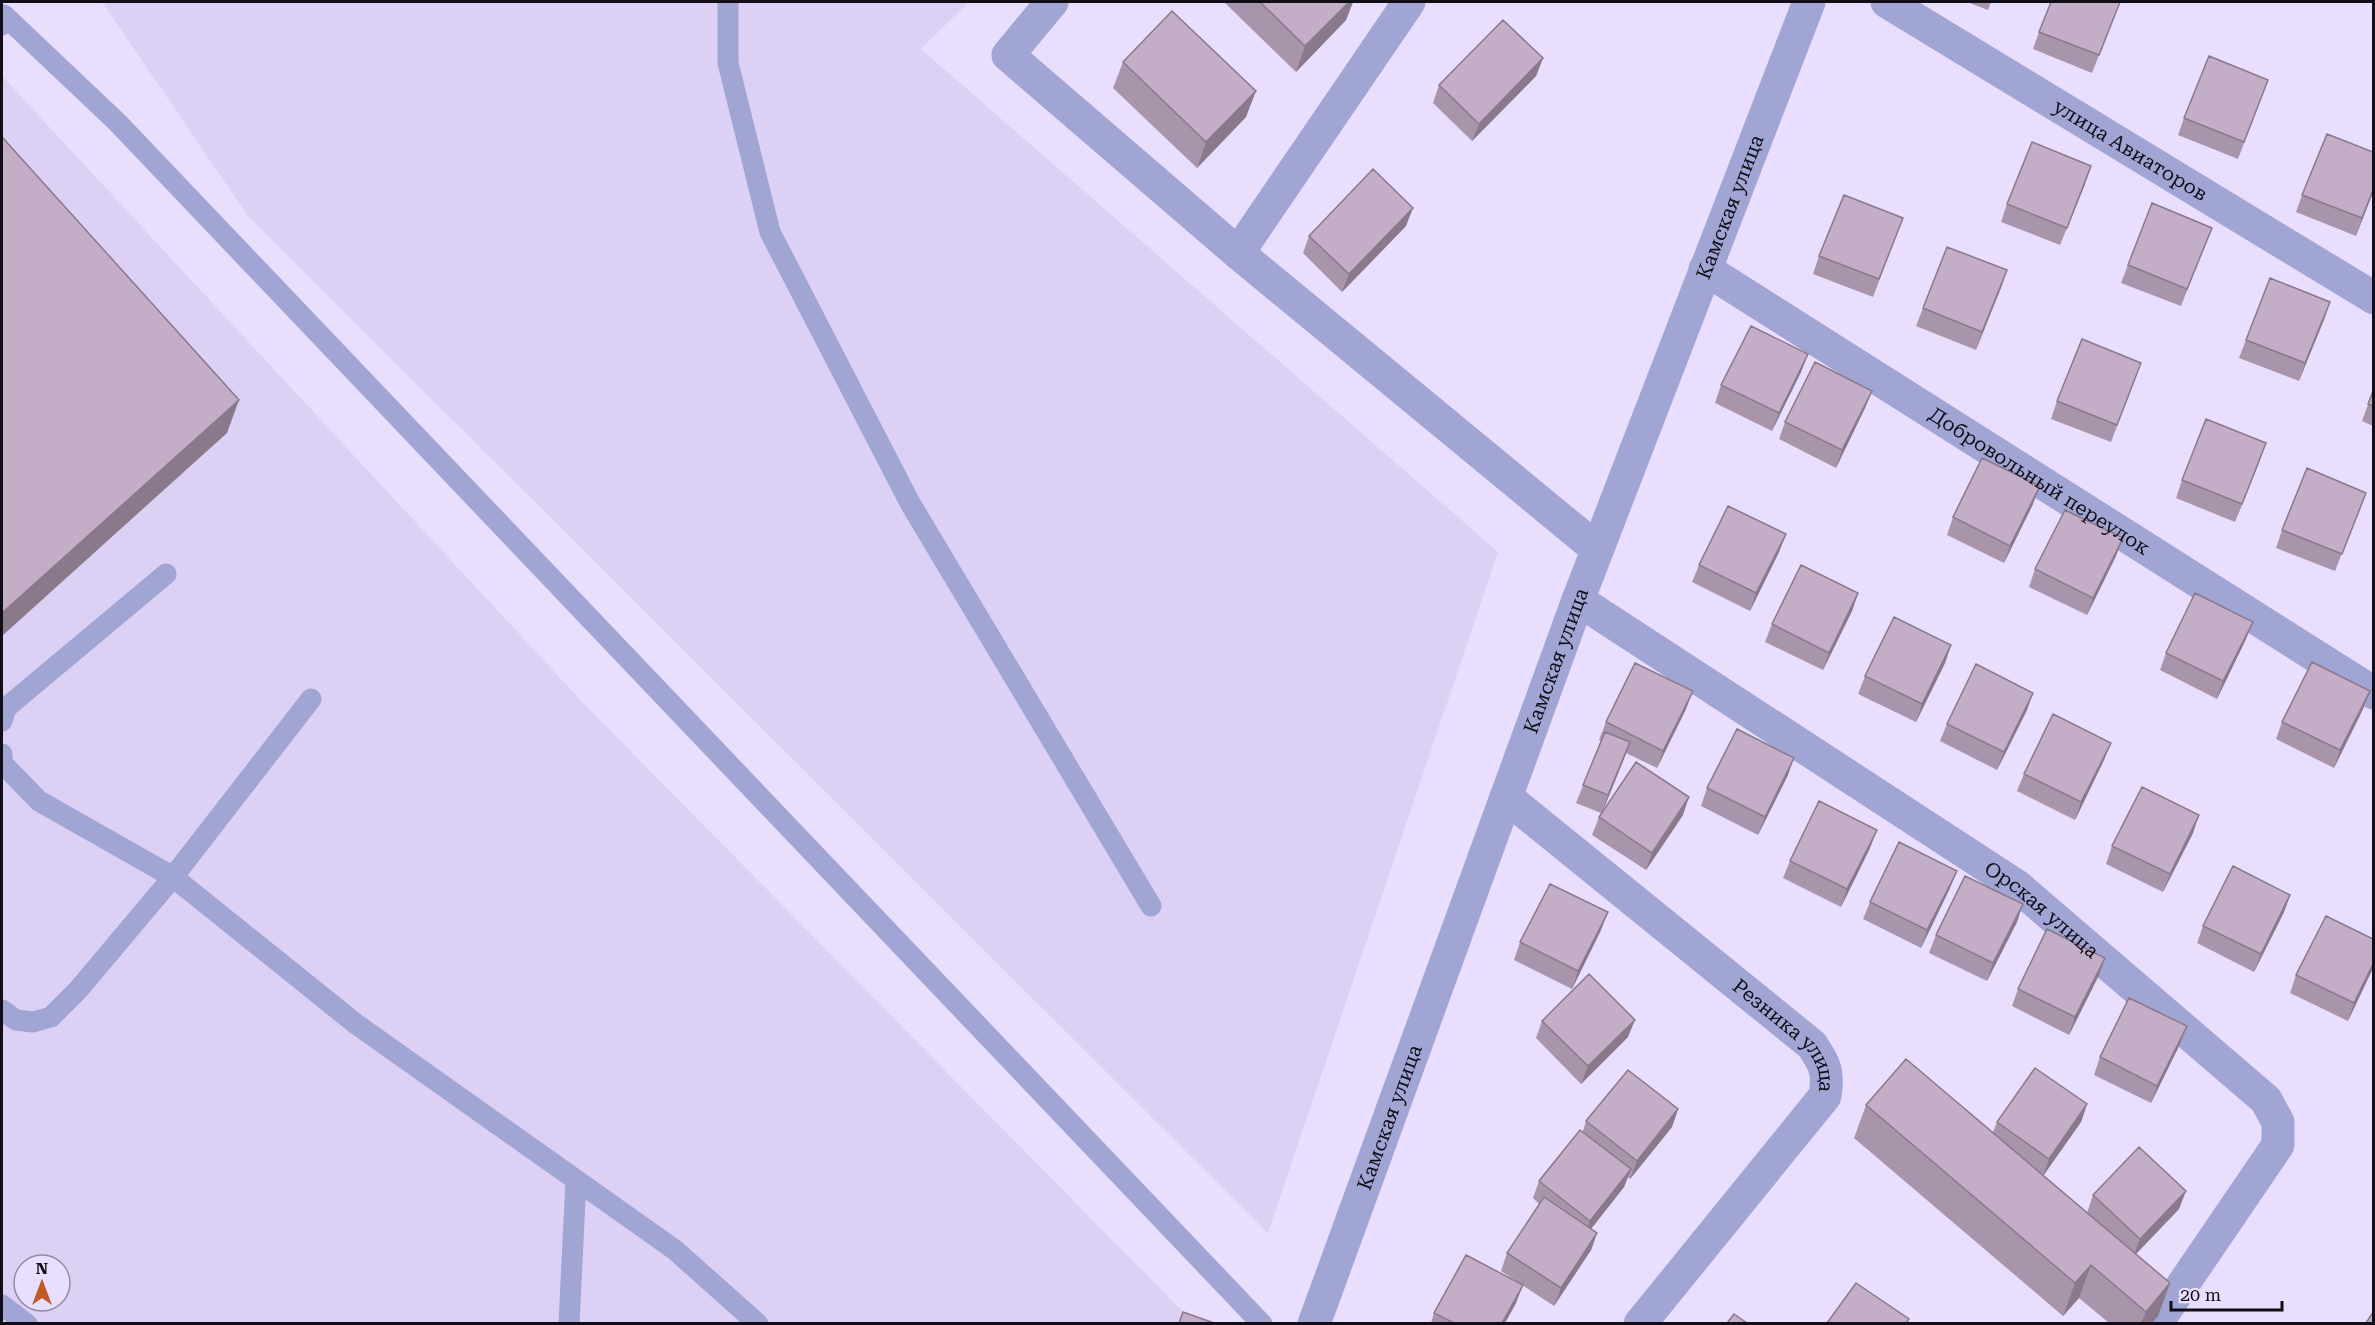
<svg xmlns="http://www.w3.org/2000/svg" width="2375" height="1325" font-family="'Roboto Serif',serif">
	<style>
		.built { fill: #ddd0f5; fill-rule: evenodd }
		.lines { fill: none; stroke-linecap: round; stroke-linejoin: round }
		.lane { stroke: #a0a5d4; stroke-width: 21 }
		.street { stroke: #a0a5d4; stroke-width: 33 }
		.wall { fill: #a995ab }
		.shaded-wall { fill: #89798b }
		.building { fill: #c4adc7; stroke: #89798b; stroke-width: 1.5 }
		.labels { text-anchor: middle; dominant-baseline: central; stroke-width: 4.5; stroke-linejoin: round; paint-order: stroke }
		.street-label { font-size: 20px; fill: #110e18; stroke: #e9defd }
	</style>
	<rect width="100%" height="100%" fill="#e9defd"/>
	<path class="built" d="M102,2h867l-48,47 577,503 -230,681 -1020,-1017z
		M2,76l584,630 608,617h-1192zM24,1265h36v36h-36z"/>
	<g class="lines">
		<path class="lane" d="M728,2v61l42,169 140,271 241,403
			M2,25l2,-10 113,107 1145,1202
			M2,721l4,-13 160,-134
			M2,754v9l37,38 134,76 183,147 319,226 83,74
			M2,1010l14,10 17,2 18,-5 27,-27 95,-113 138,-178
			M2,1305l25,19
			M569,1324l7,-144"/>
		<g class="street">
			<path d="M1052,2l-44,53 230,198 359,296"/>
			<path id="s1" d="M1887,2l487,296"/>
			<path d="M1238,253l171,-251"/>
			<path id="s2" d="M1705,269l669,424"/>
			<path id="s3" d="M1578,600l439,286 249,214 12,22v23l-122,179"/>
			<path id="s4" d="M1506,797l306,248c13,19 17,28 13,51l-185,228"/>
			<path id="s5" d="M1314,1324l264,-724 231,-598"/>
		</g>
	</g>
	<path class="wall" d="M1224,2h129l-7,18 -50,52z
		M1967,2h24l-3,8z
		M2120,2l-28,71 -59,-24 6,-17z
		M1543,58l-7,18 -64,65 -39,-38 6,-18z
		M1123,62l123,55 -49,51 -84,-80z
		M2268,80l-30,79 -60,-24 6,-17z
		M2085,184l-25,61 -59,-23 6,-18z
		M2373,192l-17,44 -60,-24 6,-17z
		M1903,218l-30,79 -60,-23 6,-18z
		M1406,226l-64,66 -39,-39 6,-17z
		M2212,228l-31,78 -60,-23 7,-18z
		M2007,270l-31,80 -60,-24 7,-18z
		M2330,302l-31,79 -60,-23 7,-18z
		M1808,354l-7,18 -29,59 -57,-28 6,-18z
		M2141,363l-30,79 -60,-23 6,-18z
		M1872,391l-7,17 -29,60 -57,-29 6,-17z
		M2373,391v35l-11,-5z
		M2260,460l-25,62 -59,-24 6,-18z
		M2366,493l-31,78 -59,-23 6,-18z
		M2033,504l-29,59 -57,-28 6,-18z
		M1786,534l-7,18 -29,59 -58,-29 7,-17z
		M2116,556l-29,59 -58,-28 6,-18z
		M1858,593l-6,18 -29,59 -58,-28 7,-18z
		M2246,639l-29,60 -57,-29 6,-17z
		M1951,645l-6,18 -29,59 -58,-28 7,-18z
		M2370,691l-7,18 -29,59 -58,-29 6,-17z
		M1686,709l-29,59 -31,-15 -24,60 81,2 -37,55 -54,-35 7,-18 2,-4 -25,-10 25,-62 -2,-1 7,-18z
		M2027,710l-30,60 -57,-29 7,-17z
		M2111,743l-7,17 -29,60 -58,-29 7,-17z
		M1788,775l-30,60 -57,-29 6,-18z
		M2193,833l-30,59 -57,-28 6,-18z
		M1870,848l-29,59 -58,-29 7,-17z
		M1950,888l-29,60 -58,-29 7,-17z
		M2290,895l-6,17 -30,60 -57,-29 6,-17z
		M2017,922l-30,59 -58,-28 7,-18z
		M1601,930l-29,59 -58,-29 6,-18z
		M2373,968l-25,53 -58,-28 6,-18z
		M2099,975l-30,60 -57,-29 6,-17z
		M1542,1021l86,16 -47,47 -45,-46z
		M2180,1044l-29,59 -57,-28 6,-18z
		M2087,1104l-6,18 -38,54 44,37 6,-18 86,14 -43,45 34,29 -12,33 -6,7h-43l-30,-25 -16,18 -209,-178 12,-33 127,27 4,-10z
		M1678,1109l-6,18 -42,52 -2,-2 -4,10 -33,42 6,4 -6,17 -37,56 -53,-35 6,-18 32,-49 -6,-6 6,-17 44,-50 3,-10z
		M1516,1303l-11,20h-74l3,-10z"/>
	<path class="shaded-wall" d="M1349,2h4l-7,18 -50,52 9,-26z
		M1543,58l-7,18 -64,65 7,-17z
		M1256,91l-10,26 -49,51 9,-26z
		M2091,166l-6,18 -25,61 7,-17z
		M2373,190v2l-17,44 6,-18z
		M1413,208l-7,18 -64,66 7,-18z
		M2007,270l-6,18 -25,62 6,-18z
		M2330,302l-6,18 -25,61 6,-18z
		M1808,354l-7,18 -29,59 7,-18z
		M1872,391l-7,17 -29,60 6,-18z
		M239,400l-12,33 -225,203v-23z
		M2266,443l-6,17 -25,62 7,-18z
		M2040,486l-7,18 -29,59 6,-17z
		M1786,534l-7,18 -29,59 6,-18z
		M2123,538l-7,18 -29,59 6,-17z
		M1858,593l-6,18 -29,59 6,-17z
		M2253,622l-7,17 -29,60 6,-18z
		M1951,645l-6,18 -29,59 6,-18z
		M1693,691l-7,18 -29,59 6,-17z
		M2370,691l-7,18 -29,59 6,-18z
		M2033,693l-6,17 -30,60 7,-18z
		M1630,742l-6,17 -22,54 6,-18z
		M2111,743l-7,17 -29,60 6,-18z
		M1794,758l-6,17 -30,60 7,-18z
		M1689,797l-6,18 -37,55 6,-17z
		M2199,815l-6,18 -30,59 7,-18z
		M1877,830l-7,18 -29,59 6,-18z
		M1957,871l-7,17 -29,60 6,-18z
		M2290,895l-6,17 -30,60 7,-18z
		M2023,904l-6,18 -30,59 6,-18z
		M1608,912l-7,18 -29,59 6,-18z
		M2105,958l-6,17 -30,60 6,-18z
		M2373,964v4l-25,53 6,-18z
		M1635,1020l-7,17 -47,47 7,-18z
		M2187,1026l-7,18 -29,59 6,-17z
		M2087,1104l-6,18 -38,54 6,-17z
		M1678,1109l-6,18 -42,52 7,-18z
		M1631,1169l-7,18 -41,52 7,-18z
		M2186,1191l-7,18 -46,48 7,-18z
		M1597,1233l-6,17 -37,56 7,-18z
		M2091,1265l-12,33 -16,18 12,-33z
		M2170,1283l-12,33 -6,7h-11l5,-11z
		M1523,1285l-7,18 -11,20h-3z"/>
	<path class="building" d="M1260,2h89l-44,44z
		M2051,2h69l-21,53 -60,-23z
		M1172,11l84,80 -50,51 -83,-80z
		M1503,20l40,38 -64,66 -40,-39z
		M2209,56l59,24 -24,62 -60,-24z
		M2327,134l46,18v38l-11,28 -60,-23z
		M2,137l237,263 -237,213z
		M2032,142l59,24 -24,62 -60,-24z
		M1373,169l40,39 -64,66 -40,-38z
		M1844,195l59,23 -24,61 -60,-23z
		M2152,203l60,25 -25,61 -59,-24z
		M1947,247l60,23 -25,62 -59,-24z
		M2270,278l60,24 -25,61 -59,-23z
		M1751,326l57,28 -29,59 -58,-28z
		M2082,339l59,24 -24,62 -60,-24z
		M1815,362l57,29 -30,59 -57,-28z
		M2373,391v15l-5,-2z
		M2206,419l60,24 -24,61 -60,-24z
		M1982,458l58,28 -30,60 -57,-29z
		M2307,468l59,25 -24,61 -60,-24z
		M1728,506l58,28 -30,59 -57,-28z
		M2065,510l58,28 -30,60 -58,-29z
		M1801,565l57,28 -29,60 -57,-29z
		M2195,593l58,29 -30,59 -57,-28z
		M1894,617l57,28 -29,59 -57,-28z
		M2312,662l58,29 -30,59 -58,-28z
		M1635,663l58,28 -30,60 -57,-29z
		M1976,664l57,29 -29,59 -57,-28z
		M2053,714l58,29 -30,59 -57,-28z
		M1737,729l57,29 -29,59 -58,-29z
		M1605,732l25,10 -22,53 -25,-10z
		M1636,762l53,35 -37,56 -53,-36z
		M2142,787l57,28 -29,59 -58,-28z
		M1819,801l58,29 -30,59 -57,-28z
		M1899,842l58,29 -30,59 -57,-28z
		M2233,866l57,29 -29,59 -58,-28z
		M1965,876l58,28 -30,59 -57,-28z
		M1550,884l58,28 -30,59 -58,-29z
		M2326,916l47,23v25l-19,39 -58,-28z
		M2047,929l58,29 -30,59 -57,-28z
		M1589,974l46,46 -47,46 -46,-45z
		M2129,998l58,28 -30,60 -57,-29z
		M1906,1059l264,224 -24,29 -55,-47 -16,18 -209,-178z
		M2035,1068l52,36 -38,55 -52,-37z
		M1628,1070l50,39 -41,52 -51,-40z
		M1580,1130l51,39 -41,52 -51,-40z
		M2139,1147l47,44 -46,48 -47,-44z
		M1544,1197l53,36 -36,55 -54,-35z
		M1466,1255l57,30 -21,38h-48l-20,-10z
		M1856,1283l53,36 -3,4h-79z
		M1183,1312l31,11h-35z
		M2373,1312v11h-7z
		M1734,1314l13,9h-20z"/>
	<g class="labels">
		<g class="street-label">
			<text stroke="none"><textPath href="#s1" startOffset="285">улица Авиаторов</textPath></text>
			<text stroke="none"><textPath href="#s5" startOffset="1192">Камская улица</textPath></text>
			<text stroke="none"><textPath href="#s2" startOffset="396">Добровольный переулок</textPath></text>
			<text stroke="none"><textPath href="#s5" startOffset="706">Камская улица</textPath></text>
			<text stroke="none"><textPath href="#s3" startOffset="558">Орская улица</textPath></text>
			<text stroke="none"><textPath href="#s4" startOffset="370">Резника улица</textPath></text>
			<text stroke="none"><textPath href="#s5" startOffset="220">Камская улица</textPath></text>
		</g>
	</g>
	<rect width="2375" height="1325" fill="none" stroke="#110e18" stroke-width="6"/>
	<g transform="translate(42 1283)"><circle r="28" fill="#e9defd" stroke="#938ba1" stroke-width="1.5"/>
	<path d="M0-4.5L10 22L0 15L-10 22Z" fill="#be5a24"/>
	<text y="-9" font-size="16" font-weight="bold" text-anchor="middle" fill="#110e18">N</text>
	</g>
	<path d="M2171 1301v9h111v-9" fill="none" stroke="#110e18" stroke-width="3"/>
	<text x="2180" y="1301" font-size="18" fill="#110e18" stroke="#e9defd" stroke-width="4.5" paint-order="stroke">20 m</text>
</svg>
